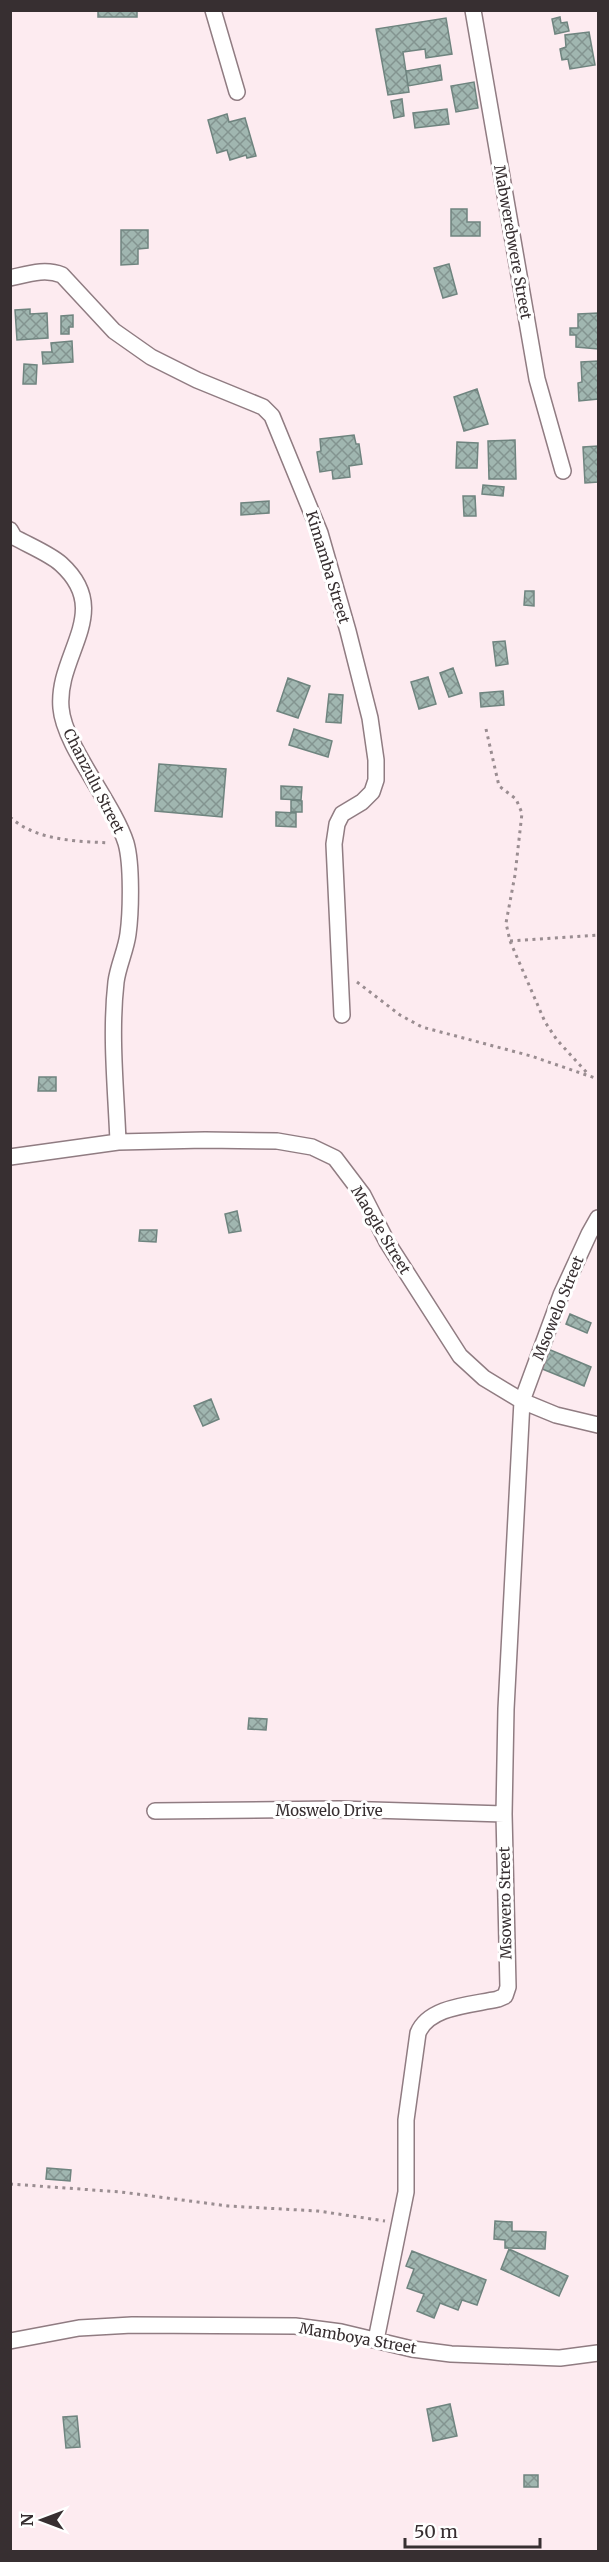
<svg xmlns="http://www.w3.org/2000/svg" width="609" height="2562" font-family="Merriweather,serif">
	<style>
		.building { fill: url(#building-cross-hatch); stroke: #6f847f; stroke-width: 1.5 }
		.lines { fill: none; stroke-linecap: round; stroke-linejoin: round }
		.minor-casing { stroke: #907c82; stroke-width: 18 }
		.path { stroke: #9a8d91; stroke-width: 3; stroke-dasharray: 3 4.5; stroke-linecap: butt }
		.minor { stroke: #fff; stroke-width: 15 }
		.labels { text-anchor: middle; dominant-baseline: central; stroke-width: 6; stroke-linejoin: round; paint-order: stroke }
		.street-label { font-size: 15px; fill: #372f31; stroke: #fff }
	</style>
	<defs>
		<pattern id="building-cross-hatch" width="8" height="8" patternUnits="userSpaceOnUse" patternTransform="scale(1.5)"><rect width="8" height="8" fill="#a0b6b0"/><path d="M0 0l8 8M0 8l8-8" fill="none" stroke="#839490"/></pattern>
	</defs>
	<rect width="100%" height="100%" fill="#fdebf0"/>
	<path class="building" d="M98,10h39v7h-39z
		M560,17l1,6 6,-1 2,9 -14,3 -3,-15z
		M446,18l6,36 -26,4 -1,-9 -22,3 6,40 -21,3 -12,-66z
		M589,32l6,33 -25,4 -2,-10 -6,1 -2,-11 6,-2 -1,-12z
		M440,65l2,15 -34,6 -2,-15z
		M474,82l4,26 -22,4 -5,-26z
		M402,99l2,17 -10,2 -3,-17z
		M447,109l2,15 -34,4 -2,-15z
		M227,114l2,8 16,-4 11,38 -9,2 -1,-3 -16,5 -3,-10 -10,3 -9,-33z
		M451,209h16v13h13v14h-29z
		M121,230h27v18l-10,1v15l-17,1z
		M449,264l8,30 -14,4 -9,-30z
		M30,309v5l17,-1 1,25 -31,2 -2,-30z
		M598,313v36l-22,-2v-12h-6v-7h8v-14z
		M73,315v12h-4v7h-8v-18z
		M72,341l1,21 -30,2 -1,-12h10l-1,-9z
		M598,361v38l-19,2 -1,-18 4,-1 -1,-20z
		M24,364l13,1 -1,19h-13z
		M477,389l11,35 -24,7 -10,-34z
		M354,435l2,9h3l3,20 -13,2 1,11 -17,2 -1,-9 -12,2 -3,-20 4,-1 -1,-12z
		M515,440l1,39h-27l-1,-38z
		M457,442l21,1 -1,25h-21z
		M598,446v36l-13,1 -2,-36z
		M483,485l21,2 -1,9 -21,-2z
		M463,496h12l1,20h-12z
		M269,501v12l-28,2v-12z
		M525,591h9v15l-10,-1z
		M505,641l3,23 -12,2 -3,-24z
		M453,668l9,25 -13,4 -9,-24z
		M428,677l8,27 -17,5 -8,-27z
		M288,678l22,8 -12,32 -21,-7z
		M503,691l1,14 -23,2 -1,-14z
		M329,694l14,1 -2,28 -15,-1z
		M294,729l38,12 -4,16 -39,-12z
		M159,764l67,5 -4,48 -67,-6z
		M281,786l21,1 -1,13 -20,-1z
		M291,800l11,1v11h-11z
		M276,812l20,1v14l-20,-1z
		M39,1077h17v14h-18z
		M237,1211l4,20 -12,2 -4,-19z
		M140,1230h17l-1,12 -17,-1z
		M570,1314l21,9 -4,10 -21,-9z
		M548,1349l43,18 -7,19 -44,-18z
		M211,1399l8,20 -16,7 -9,-20z
		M249,1718l18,1 -1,11 -18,-1z
		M47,2168l24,2 -1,11 -24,-2z
		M495,2221l17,1v9l34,1 -1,17 -40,-1v-8l-11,-1z
		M509,2249l59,27 -9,20 -58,-27z
		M412,2251l74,29 -9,25 -15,-5 -4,10 -18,-7 -6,15 -17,-7 7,-17 -17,-6 7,-19 -8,-3z
		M450,2404l7,32 -24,5 -6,-32z
		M77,2416l3,31 -14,1 -3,-31z
		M524,2475h14v12h-14z"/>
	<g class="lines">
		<defs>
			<path id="minor" d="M213,10l24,82
				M473,10l64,369 26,92
				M10,278c18,-4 35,-10 52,-3l52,56 37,26 46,23 66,27 9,9 48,117 28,98 22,87 6,42v20l-4,12 -10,10 -20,12 -5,10 -3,20 8,171
				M10,530l4,7c14,8 36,17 47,27 53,48 -5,90 0,144 3,38 52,94 65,135 6,21 5,69 2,91 -2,16 -10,32 -12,48 -6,53 0,107 2,160
				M10,1157l108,-15 87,-2 72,1 35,6 23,11 28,37 24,47 73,114 24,22 38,23 34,14 42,10
				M155,1811l184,-2 165,5
				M376,2340l30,-148v-72l12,-87c11,-27 54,-28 80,-34l7,-3 3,-9 -4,-173 2,-105 16,-308 39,-106 28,-61 9,-16
				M10,2341l69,-13 53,-3 163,1 46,6 71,17 39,5 109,4 38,-5"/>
		</defs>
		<use href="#minor" class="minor-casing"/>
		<path class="path" d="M486,729l13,57 17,13 6,14 -7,62 -9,48 4,18 35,81 12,18 32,35
			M10,817c26,24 67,24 99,26
			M510,941l88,-6
			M357,982l43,33 22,12 109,29 67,23
			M10,2184l111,8 107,14 90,5 67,10"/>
		<use href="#minor" class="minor"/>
	</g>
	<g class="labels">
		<g class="street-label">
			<text transform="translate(513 242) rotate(80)">Mabwerebwere Street</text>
			<text transform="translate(328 567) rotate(73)">Kimamba Street</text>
			<text transform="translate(94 781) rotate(63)">Chanzulu Street</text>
			<text transform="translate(381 1230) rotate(59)">Maogle Street</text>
			<text transform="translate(558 1308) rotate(-68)">Msowelo Street</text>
			<text x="329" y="1810">Moswelo Drive</text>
			<text transform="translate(505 1903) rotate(-91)">Msowero Street</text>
			<text transform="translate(358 2338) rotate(10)">Mamboya Street</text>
		</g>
	</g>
	<rect width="609" height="2562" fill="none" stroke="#372f31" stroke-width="24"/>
	<g transform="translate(42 2520) rotate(270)" stroke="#ffffff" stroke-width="4.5" paint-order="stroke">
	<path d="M0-4.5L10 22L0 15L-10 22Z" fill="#372f31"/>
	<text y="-9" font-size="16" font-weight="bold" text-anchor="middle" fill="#372f31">N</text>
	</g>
	<path d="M405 2538v9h135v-9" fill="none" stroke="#372f31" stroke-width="3"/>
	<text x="414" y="2538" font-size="18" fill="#372f31" stroke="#ffffff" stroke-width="4.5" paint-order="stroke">50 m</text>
</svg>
